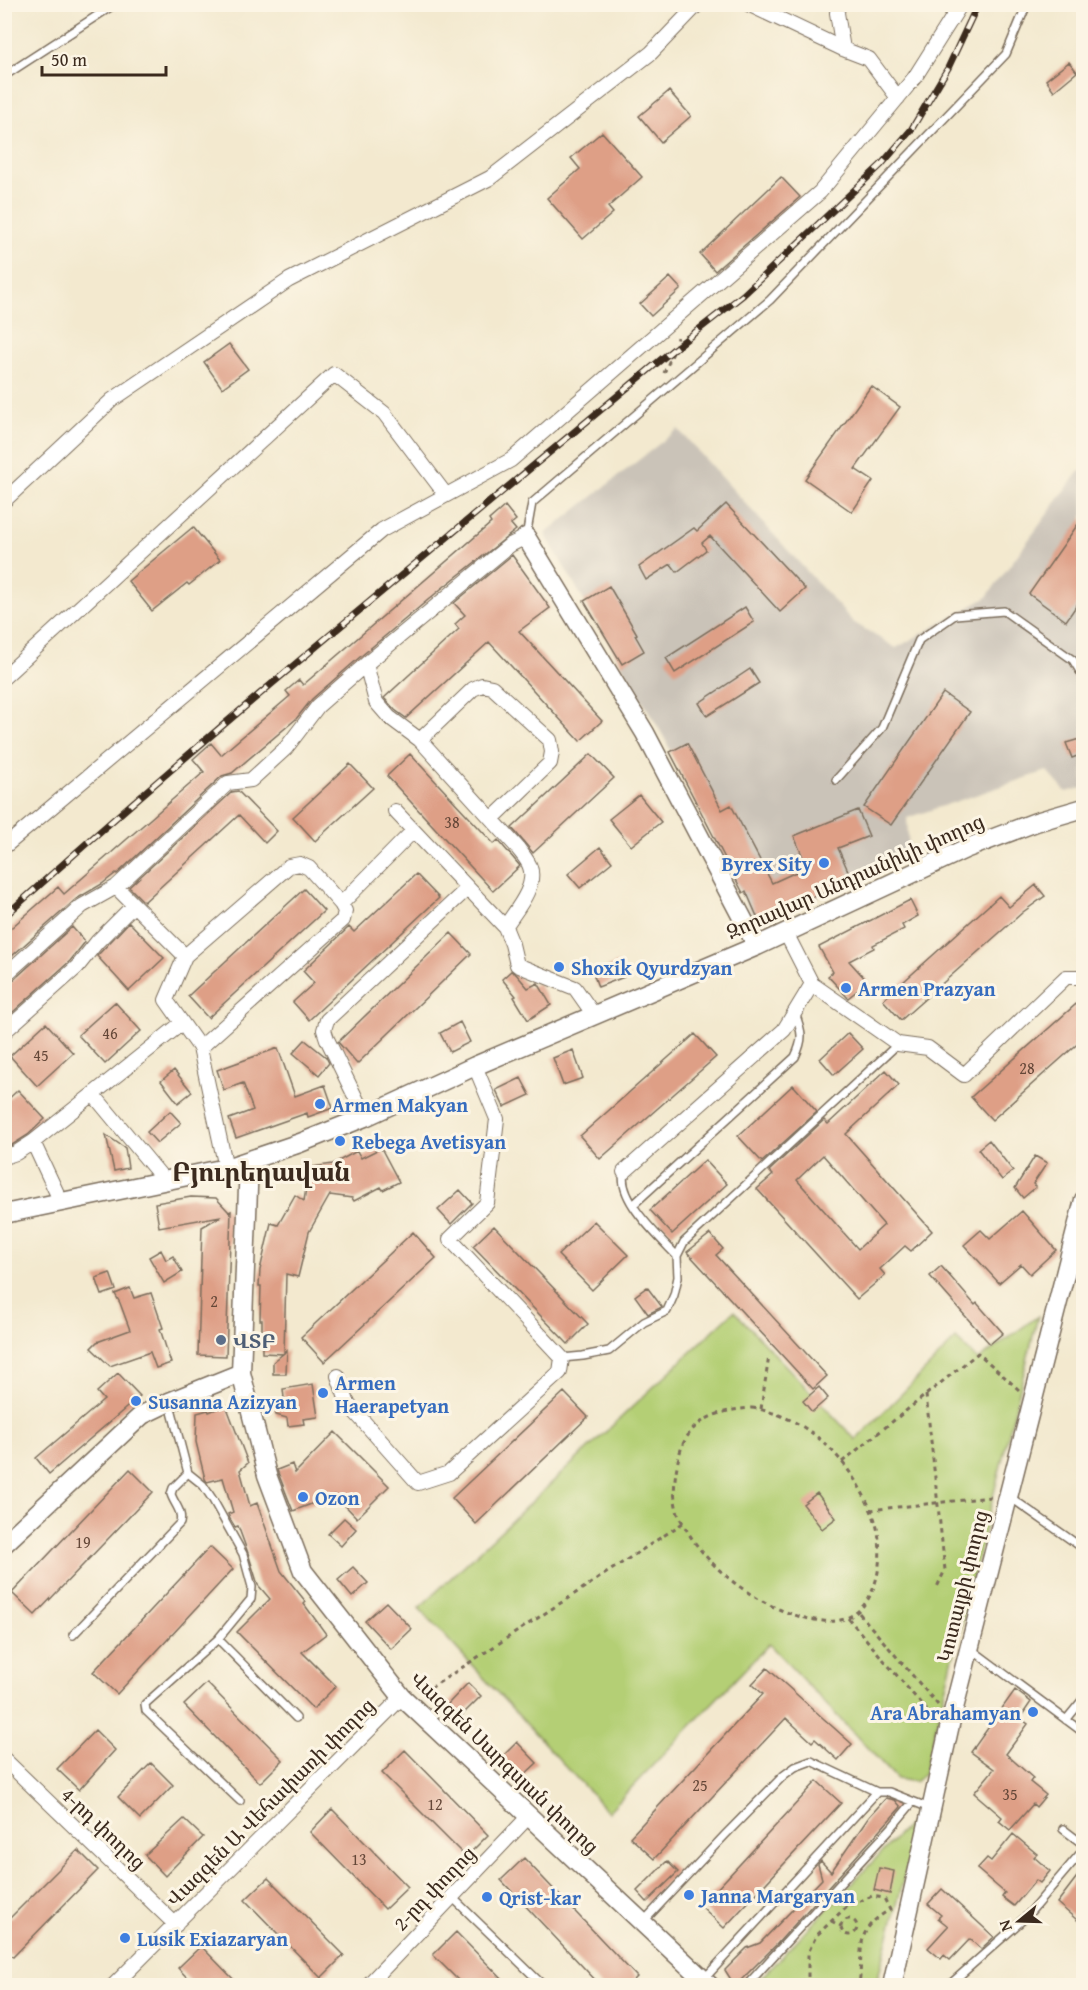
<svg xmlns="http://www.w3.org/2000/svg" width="1088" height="1990" font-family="'Gentium Book Plus','Noto Serif Armenian',serif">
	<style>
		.industrial { fill: #cac3b8 }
		.green { fill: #b4cf75; stroke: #787c4a; stroke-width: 1.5 }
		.building { fill: #de9f86; fill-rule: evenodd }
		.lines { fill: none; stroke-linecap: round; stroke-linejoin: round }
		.service-casing { stroke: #7b6d5c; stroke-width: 10 }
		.minor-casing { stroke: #7b6d5c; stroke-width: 16 }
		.tertiary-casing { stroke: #7b6d5c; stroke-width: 21 }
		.path { stroke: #7b6d5c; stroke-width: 3; stroke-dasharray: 4.5 4.5; stroke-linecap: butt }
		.service { stroke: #fff; stroke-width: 7 }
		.minor { stroke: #fff; stroke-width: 14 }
		.tertiary { stroke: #fff; stroke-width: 18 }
		.rail-casing { stroke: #3b2a1e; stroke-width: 7 }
		.rail { stroke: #fcf5e5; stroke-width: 4.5; stroke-dasharray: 14; stroke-linecap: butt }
		.shop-dot { fill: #3f7fe0; stroke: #fcf5e5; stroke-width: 2 }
		.service-dot { fill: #5c6f8a; stroke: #fcf5e5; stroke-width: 2 }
		.labels { text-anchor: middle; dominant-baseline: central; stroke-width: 6; stroke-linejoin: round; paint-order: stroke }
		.number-label { font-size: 16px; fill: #644738 }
		.shop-label { font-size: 20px; font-weight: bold; fill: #366cbe; stroke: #fcf5e5; text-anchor: start }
		.street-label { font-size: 20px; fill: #3b2a1e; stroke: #fcf5e5 }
		.service-label { font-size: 20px; font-weight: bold; fill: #4e5e75; stroke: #fcf5e5; text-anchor: start }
		.district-label { font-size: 26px; font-weight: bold; fill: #3b2a1e; stroke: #fcf5e5 }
	</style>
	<rect width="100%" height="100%" fill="#fcf5e5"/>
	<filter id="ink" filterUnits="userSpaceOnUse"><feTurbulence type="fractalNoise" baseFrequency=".0167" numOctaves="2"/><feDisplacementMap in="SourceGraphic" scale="12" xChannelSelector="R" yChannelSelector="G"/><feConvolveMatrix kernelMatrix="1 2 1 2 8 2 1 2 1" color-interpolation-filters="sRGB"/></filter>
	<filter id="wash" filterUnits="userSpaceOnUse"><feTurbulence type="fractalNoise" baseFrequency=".008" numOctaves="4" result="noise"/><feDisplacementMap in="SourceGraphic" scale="24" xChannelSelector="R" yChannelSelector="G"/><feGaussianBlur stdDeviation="1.35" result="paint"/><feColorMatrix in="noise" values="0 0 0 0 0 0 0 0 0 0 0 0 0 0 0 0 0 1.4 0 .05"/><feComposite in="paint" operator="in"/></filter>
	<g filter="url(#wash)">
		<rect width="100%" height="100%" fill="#f3e9cf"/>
		<path class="industrial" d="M678,429l175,193 43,26 90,-50 93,-127 4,1v316l-17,4 -19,-21 -140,47 2,36 -152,72 -92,-187 -120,-205z"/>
		<path class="green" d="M734,1311l122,129 100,-101 22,21 60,-44 -114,458 -9,8 -18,-3 -128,-135 -161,168 -189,-204z
			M918,1824l-42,161 -123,1 155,-161z"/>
		<g id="blocks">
			<path class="building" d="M1069,62l8,10 -23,19 -8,-11z
				M669,91l22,25 -30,26 -22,-26z
				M602,132l40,45 -34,30 5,6 -30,26 -36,-41 33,-29 -9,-11z
				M781,177l19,20 -85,74 -15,-17z
				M670,277l11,12 -30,27 -11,-12z
				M229,344l19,25 -26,19 -18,-26z
				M871,386l29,21 -45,62 18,12 -21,31 -47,-33z
				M726,504l79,85 -25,23 -70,-76 -8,7 4,7 -29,22 -6,-8 -25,16 -7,-13 55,-39 3,3z
				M505,506l11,14 -5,4 5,6 -75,59 -81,68 -48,42 -16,20 -64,54 -10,3 -105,98 -1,-1 -14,11 -26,15 -72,64v-29l54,-47 6,7 140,-122 -11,-13 18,-16 10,12 69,-59 -4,-5 13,-11 4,5 188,-162 -2,-3z
				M1083,517v79l-17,25 -37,-27z
				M193,527l27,33 -31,25 -2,-2 -35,28 -24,-30z
				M512,555l38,53 -31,23 83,90 -22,20 -91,-99 -83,76 -11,-8 -11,-12 75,-69 -4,-5 10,-9 -11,-12z
				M609,586l28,48 -2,1 9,16 -22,13 -38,-63z
				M745,607l9,15 -79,51 -9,-15z
				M750,669l9,14 -52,33 -8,-13z
				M943,693l27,19 -79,113 -27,-18z
				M1083,738v16l-11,4 -6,-15z
				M687,743l35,67 9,-5 41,78 35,-16 -13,-31 64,-26 11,26 -31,12 14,32 -93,41 -13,-30 -3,2 -73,-141z
				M410,754l84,90 4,-4 22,26 -27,25 -106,-115z
				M591,754l23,24 -81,75 -21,-25z
				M350,764l23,24 -58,53 -22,-24z
				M238,791l39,40 -12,12 -26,-28 -95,87 -15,-15 103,-95z
				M639,795l22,27 -30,24 -22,-27z
				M600,847l12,15 -32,26 -12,-14z
				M416,874l23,24 -130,122 -16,-18 21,-19 -11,-12 46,-44 5,5z
				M1036,885l9,11 -22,16 -122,108 -18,-20 116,-104 10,11z
				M304,889l20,22 -116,107 -20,-22z
				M910,900l8,16 -16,9 2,4 -31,16 1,3 -25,13 19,21 -20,16 -20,-22 5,-4 -14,-25z
				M129,922l35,36 -35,33 -32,-35z
				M72,927l13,15 -15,19 -66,59v-35l6,-2z
				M451,933l20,21 -114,110 -19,-22z
				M618,963l6,14 -26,10 -5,-14z
				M511,971l5,3 12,14 10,-5 13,22 -23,15 -14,-23 2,-1 -14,-17z
				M1083,998v41l-91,81 -21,-23z
				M115,1002l26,29 -36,33 -27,-29z
				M460,1022l10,20 -20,10 -10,-19z
				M46,1023l27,30 -36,33 -27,-30z
				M848,1033l15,16 -29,26 -14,-16z
				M695,1034l21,23 -116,102 -20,-23z
				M305,1040l21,17 3,6 -10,12 -26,-22z
				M278,1048l17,48 30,-11 8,23 -25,9 -1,-4 -71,25 -7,-19 24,-9 -10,-27 -19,7 -7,-20z
				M573,1050l10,28 -20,7 -10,-27z
				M174,1070l18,22 -14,11 -17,-22z
				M886,1070l13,15 -53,49 86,97 -21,20 -6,-5 -25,23 5,6 -28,24 -100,-110 16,-14 -4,-4 55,-51 4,4zM823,1155l61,70 -26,24 -61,-69z
				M521,1078l9,17 -26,12 -8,-17z
				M793,1085l24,27 -55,50 -24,-26z
				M18,1090l27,29 -17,16 -16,10 -8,2v-44z
				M170,1111l11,12 -24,20 -10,-11z
				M106,1135l19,13 3,20 -14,3z
				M989,1140l24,31 -11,9 -24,-31z
				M381,1148l18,34 -16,8 -2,-3 -27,14 -2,-3 -22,-3 -21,37 -11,45 -12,-3 -2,79 3,-3 -1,24h-13v-12l10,-8 -21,-1v-33h-2l1,-34h-2l1,-16 11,-47 7,2 17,-30 9,6 4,-26 -3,-7 28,-4 24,-13 4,7z
				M1035,1156l12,7 -14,21 3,3 -13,11 -8,-10z
				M705,1160l22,24 -55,50 -22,-24z
				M460,1190l12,13 -21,21 -13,-14z
				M191,1197l25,1 13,14 2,-1 -5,145 -28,-1 4,-128 19,-11 -62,11 -4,-24z
				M1022,1211l34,39 -26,24 -9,-10 -22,19 -35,-38 17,-15 9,9z
				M594,1221l34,34 -36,35 -34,-35z
				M494,1226l94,98 -20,20 -95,-98z
				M413,1232l23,26 -112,104 -23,-25z
				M710,1234l13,15 -7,6 111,121 -14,13 -126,-137z
				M161,1250l5,10 7,-4 9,16 -18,11 -15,-26z
				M941,1266l34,39 2,-2 26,30 -13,11 -60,-68z
				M110,1273l6,17 -14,5 -6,-17z
				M647,1287l15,20 -14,7 -13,-18z
				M130,1288l4,10 17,-5 12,35 -3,1 11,34 -15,5 -6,-16 -40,14 -19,-18 6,-6 33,-12 -10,-27 -5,-9z
				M118,1373l22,23 -91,78 -13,-16 68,-58 -7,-8z
				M313,1384l5,33 -15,2 1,5 -16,2 -1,-8 -11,-3 -2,-12 10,-5 -1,-9z
				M819,1387l9,11 -16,14 -9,-11z
				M564,1392l24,25 -112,107 -24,-26z
				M226,1405l22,58 -8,7 10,36 7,-3 24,68 25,31 -2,2 22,30 -24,18 34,34 -23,23 -76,-77 33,-33 -12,-14 -10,-32 -10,-27 -3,1 -5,-8 -2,-5 5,-2 -10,-34 -16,4 -2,-3 -9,-37 1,-29 11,-3 1,2z
				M335,1432l54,54 -32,32 -22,-23 -42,16 -16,-41 15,-6 3,9z
				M130,1469l23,23 -118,123 -23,-22z
				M817,1493l19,25 -14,11 -19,-25z
				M344,1518l12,11 -15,17 -13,-12z
				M210,1547l23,22 -116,125 -24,-22z
				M353,1567l15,16 -16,14 -14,-17z
				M386,1602l26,27 -21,20 -26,-28z
				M767,1668l85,76 -14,16 -23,-21 -3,3 -26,-24 -132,141 -24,-22 133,-143 -11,-10z
				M207,1683l76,77 -23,23 -76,-78z
				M468,1683l13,13 -21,21 -13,-12z
				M1015,1690l16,12 -11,16 8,6 -22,30 27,24 -3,4 16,13 -10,12 -3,-3 -23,26 -11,-9 3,-4 -28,-24 20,-24 -23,-17z
				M95,1730l20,20 -36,40 -22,-21z
				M517,1742l20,21 -15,14 -20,-20z
				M405,1750l83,85 -22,22 -84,-84z
				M151,1763l22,22 -33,34 -22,-22z
				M817,1781l24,22 -117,125 -23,-22z
				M886,1798l9,2 6,7 -125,138 -41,41 -10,-16 22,-22 13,-5 62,-64 -4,-15 3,-3 10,11 38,-55z
				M332,1809l76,78 -23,22 -75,-77z
				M184,1819l19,18 -38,39 -20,-21z
				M1013,1834l24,20 -3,3 16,14 -10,12 -4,-3 -22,26 -12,-9 3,-4 -28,-24 10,-11 4,3z
				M78,1850l20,20 -85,87 -9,-8v-25z
				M524,1858l113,119 -9,9h-27l-100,-106z
				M667,1861l11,11 -31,30 -10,-11z
				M879,1868l15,3 -4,23 -16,-4z
				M1083,1869v56l-26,-22z
				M268,1878l76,77 -23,23 -76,-78z
				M942,1889l52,48 -13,12 -11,-10 -20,21 -6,-5 -3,4 -13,-11 20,-22 -10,-8 3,-3 -13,-11z
				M456,1932l53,54h-45l-31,-31z
				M201,1946l39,40h-45l-17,-18z"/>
		</g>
	</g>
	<g filter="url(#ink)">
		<use href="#blocks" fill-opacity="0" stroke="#7b6d5c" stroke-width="1.5"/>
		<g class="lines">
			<defs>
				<path id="service" d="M4,76l111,-72
					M526,537l6,-34 238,-203 236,-246 21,-50
					M836,780l46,-52 37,-88 36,-25 49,-4 69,49 11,18
					M624,1172c-7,27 35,65 53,84
					M633,1205l162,-148c9,-19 7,-25 0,-44
					M562,1358l21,-2 26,-5 35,-29 23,-11 7,-16 4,-18 -1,-21 7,-14 214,-198
					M188,1473l15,12 10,15 30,54 9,33 -1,12 -33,40 -73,65 1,7 94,90
					M1010,1497l74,52
					M73,1635l107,-112c3,-12 -6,-19 -9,-29l2,-6 15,-15 -18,-69
					M218,1639l78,79
					M971,1649l113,84
					M1066,1720l18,-22
					M1063,1829l21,16
					M452,1897l92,89
					M644,1921l81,-86 59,-60 11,-8 16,-6 66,31h12l43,17
					M704,1979l173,-187
					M746,1986l146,-159 20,-24
					M948,1986l79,-70 57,-67"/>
				<path id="minor" d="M748,4l95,45 26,10 29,39
					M838,4l-1,9 6,36
					M4,501l108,-101 177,-120 201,-102 161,-125 47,-49
					M366,664l10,38 13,15 31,23 97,107c4,6 11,13 13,20 7,20 -15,44 -25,60
					M4,677l330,-303 50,39 62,82
					M420,740l53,-51 9,-4 10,2 58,53 2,12 -2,11 -58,56
					M395,811l110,116 7,17 5,21 58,23 19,27
					M4,847l378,-317 129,-70 309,-268 95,-115 46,-73
					M116,887l69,69 -19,44 34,48 26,120
					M341,904l72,-73
					M185,956l104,-90 11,-2 9,4 32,36 4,7 -2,9 -143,128
					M4,976l78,-70 34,-19 112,-104 23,-3 35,-32 32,-42 48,-42 144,-119 16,-8
					M812,984l86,60 30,4 36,27 102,-98h18
					M4,1032l73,-65 20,-25 37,-37
					M93,1094l72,87
					M365,1117l-38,-78 -3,-9 3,-10 141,-132
					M33,1142l28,60
					M4,1157l12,-4 17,-11 149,-119
					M624,1172l160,-142 28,-46 -26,-51
					M338,1376l10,28 70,79 31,-10 111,-101 2,-14 -112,-119 37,-36 10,-84 -22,-53
					M4,1759l172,166
					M113,1986l289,-289
					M367,1986l162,-170"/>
				<path id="tertiary" d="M526,537l119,196 112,213
					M249,1162l-8,211 26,102 36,96 99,126 308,289
					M4,1214l222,-46 74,-25 65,-26 110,-51 282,-120 208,-97 71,-27 48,-14
					M4,1544l138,-129 27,-13 72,-29
					M892,1986l59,-266 133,-520"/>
			</defs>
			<use href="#service" class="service-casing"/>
			<use href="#minor" class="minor-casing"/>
			<use href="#tertiary" class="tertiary-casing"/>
			<path class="path" d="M664,373l11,-25 2,-11
				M926,1395l19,175 -8,17
				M752,1408c59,9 99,54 121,107 16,39 5,112 -50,106 -53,-5 -113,-48 -138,-94 -3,-6 -7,-11 -8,-17 -5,-18 -2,-35 2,-54 9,-37 40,-46 73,-48z
				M761,1409l8,-53
				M842,1462l136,-109 41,37
				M870,1510l121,-13
				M859,1613l79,92
				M848,1618l86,101
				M423,1693l260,-170
				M841 1927a8 8 0 1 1 16 0a8 8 0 1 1-16 0Z
				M831,1921l10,5
				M808,1986v-33l8,-17 30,-29 26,-11 12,2 6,12c-38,20 -26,40 -31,76"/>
			<use href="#service" class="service"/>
			<use href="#minor" class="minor"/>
			<use href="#tertiary" class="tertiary"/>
			<defs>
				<path id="rail" d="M4,917c218,-197 446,-381 671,-569l68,-53 138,-130 30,-35 37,-62 30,-64"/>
			</defs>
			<use href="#rail" class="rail-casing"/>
			<use href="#rail" class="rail"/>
		</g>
	</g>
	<g class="shop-dot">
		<circle cx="824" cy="863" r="6"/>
		<circle cx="559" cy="967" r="6"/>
		<circle cx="846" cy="988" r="6"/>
		<circle cx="320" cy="1104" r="6"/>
		<circle cx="340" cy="1141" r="6"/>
		<circle cx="323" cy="1393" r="6"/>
		<circle cx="136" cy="1401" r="6"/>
		<circle cx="303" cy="1497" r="6"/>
		<circle cx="1033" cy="1712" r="6"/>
		<circle cx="689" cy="1895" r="6"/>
		<circle cx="487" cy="1897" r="6"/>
		<circle cx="125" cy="1938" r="6"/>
	</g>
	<circle class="service-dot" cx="221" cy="1340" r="6"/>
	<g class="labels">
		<g class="number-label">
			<text x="452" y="822">38</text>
			<text x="110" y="1033">46</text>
			<text x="41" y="1055">45</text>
			<text x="1027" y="1068">28</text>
			<text x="214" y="1301">2</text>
			<text x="83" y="1542">19</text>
			<text x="700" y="1785">25</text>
			<text x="1010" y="1794">35</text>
			<text x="435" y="1804">12</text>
			<text x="359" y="1859">13</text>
		</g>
		<g class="shop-label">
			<text x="812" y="863" text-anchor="end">Byrex Sity</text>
			<text x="571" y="967">Shoxik Qyurdzyan</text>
			<text x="858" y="988">Armen Prazyan</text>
			<text x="332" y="1104">Armen Makyan</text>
			<text x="352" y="1141">Rebega Avetisyan</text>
			<text x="335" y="1382">Armen<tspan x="335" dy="23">Haerapetyan</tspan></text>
			<text x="148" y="1401">Susanna Azizyan</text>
			<text x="315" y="1497">Ozon</text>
			<text x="1021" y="1712" text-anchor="end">Ara Abrahamyan</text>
			<text x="701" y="1895">Janna Margaryan</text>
			<text x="499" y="1897">Qrist-kar</text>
			<text x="137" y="1938">Lusik Exiazaryan</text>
		</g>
		<g class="street-label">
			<text transform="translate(855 876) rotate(-24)">Զորավար Անդրանիկի փողոց</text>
			<text transform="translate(962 1586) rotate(-76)">Կոտայքի փողոց</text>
			<text transform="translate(505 1762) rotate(44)">Վազգեն Սարգսյան փողոց</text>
			<text transform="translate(270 1802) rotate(-45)">Վազգեն Ա Վեհափառի փողոց</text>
			<text transform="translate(104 1828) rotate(44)">4-րդ փողոց</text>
			<text transform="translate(434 1888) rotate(-46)">2-րդ փողոց</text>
		</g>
		<g class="service-label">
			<text x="233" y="1340">ՎՏԲ</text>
		</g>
		<g class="district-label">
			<text x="261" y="1171">Բյուրեղավան</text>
		</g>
	</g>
	<rect width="1088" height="1990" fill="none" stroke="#fcf5e5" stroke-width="24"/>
	<g transform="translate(1019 1921) rotate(251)" stroke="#fcf5e5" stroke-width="4.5" paint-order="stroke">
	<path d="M0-4.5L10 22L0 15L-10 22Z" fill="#3b2a1e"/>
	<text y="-9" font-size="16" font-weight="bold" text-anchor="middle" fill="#3b2a1e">N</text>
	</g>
	<path d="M42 66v9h124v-9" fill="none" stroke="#3b2a1e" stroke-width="3"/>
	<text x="51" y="66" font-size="18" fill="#3b2a1e" stroke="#fcf5e5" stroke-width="4.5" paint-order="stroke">50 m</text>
</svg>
